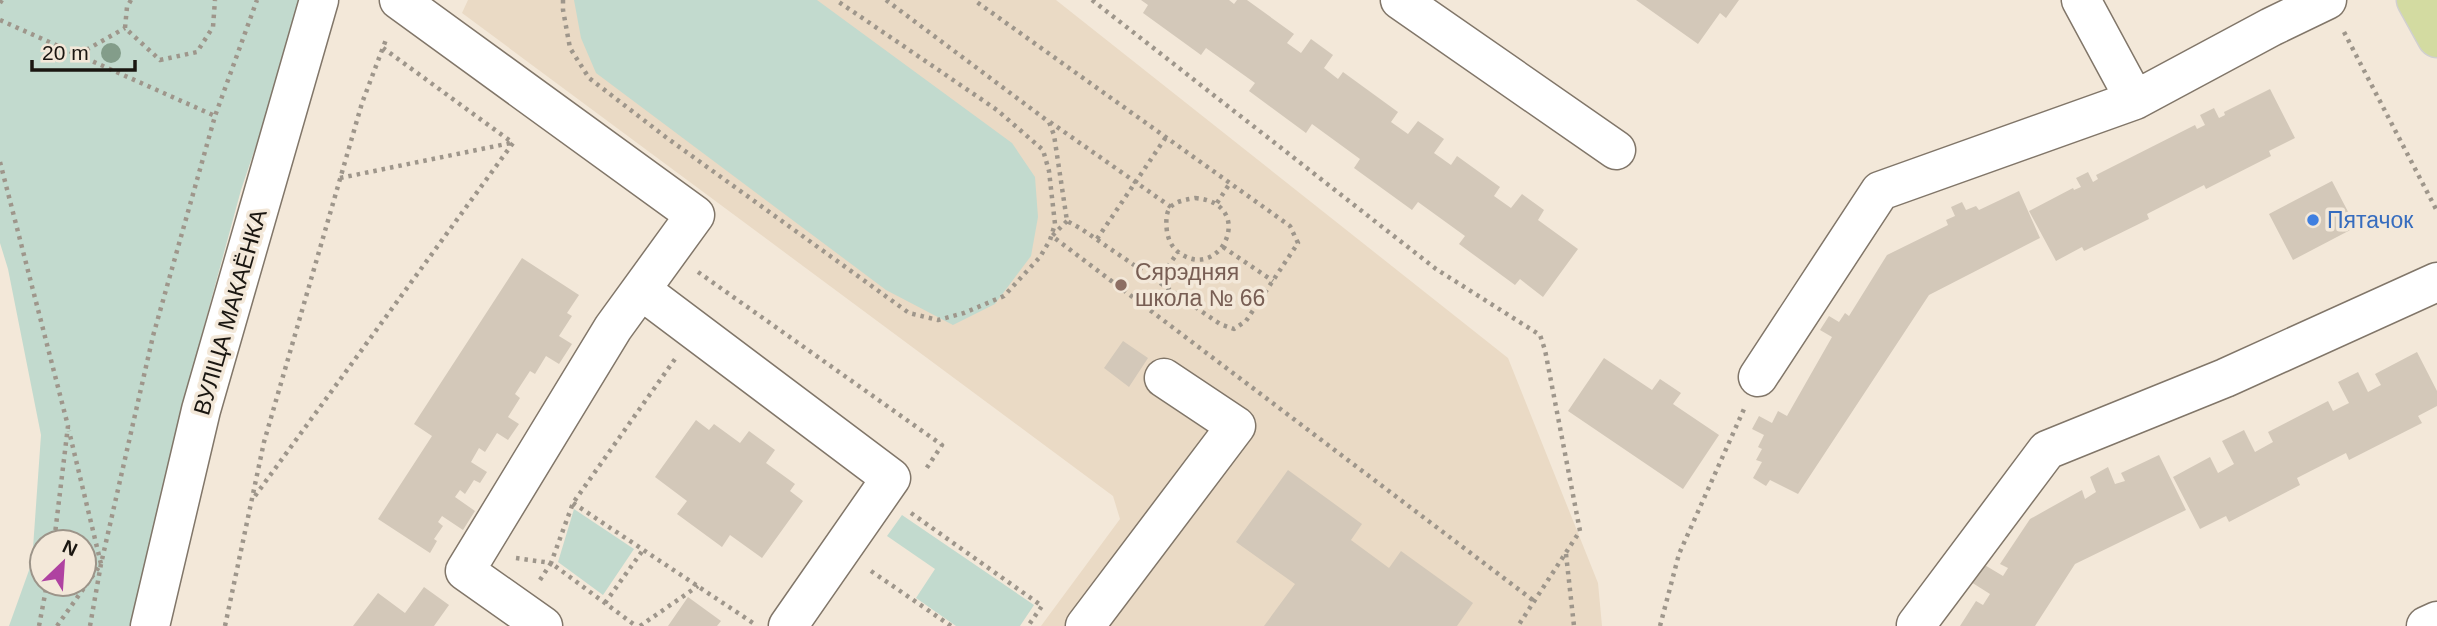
<svg xmlns="http://www.w3.org/2000/svg" width="2437" height="626" font-family="Arial,sans-serif">
	<style>
		.built { fill: #eadac5 }
		.green { fill: #c2dace; fill-rule: evenodd }
		.building { fill: #d3c8b9 }
		.lines { fill: none; stroke-linecap: round; stroke-linejoin: round }
		.minor-casing { stroke: #817669; stroke-width: 41 }
		.major-casing { stroke: #d1d0cf; stroke-width: 41 }
		.path { stroke: #9e968b; stroke-width: 4.5; stroke-dasharray: 3.5 5; stroke-linecap: butt }
		.minor { stroke: #fff; stroke-width: 38 }
		.major { stroke: #d3dba1; stroke-width: 38 }
		.tree { fill: #839d8a }
		.shop-dot { fill: #3f7fe0; stroke: #f3e8d9; stroke-width: 2.5 }
		.education-dot { fill: #8d6e63; stroke: #f3e8d9; stroke-width: 2.5 }
		.labels { text-anchor: middle; dominant-baseline: central; stroke-width: 7; stroke-linejoin: round; paint-order: stroke }
		.shop-label { font-size: 23px; fill: #366cbe; stroke: #f3e8d9; text-anchor: start }
		.education-label { font-size: 23px; fill: #785e54; stroke: #f3e8d9; text-anchor: start }
		.street-label { font-size: 23px; fill: #1a1611; stroke: #f3e8d9 }
	</style>
	<rect width="100%" height="100%" fill="#f3e8d9"/>
	<path class="built" d="M468,0h588l452,358 90,225 4,43h-561l79,-107 -7,-23 -651,-483z"/>
	<path class="green" d="M0,0h305l-64,190 -54,199 -47,237h-131l23,-64 9,-127 -33,-166 -8,-26zM42,542h42v42h-42z
		M574,0h243l195,143 23,34 3,40 -7,39 -36,48 -42,21 -67,-35 -290,-217 -15,-35z
		M574,509l60,40 -31,46 -45,-33z
		M902,515l132,90 -14,21h-64l-40,-28 19,-29 -48,-33z"/>
	<path class="building" d="M1141,0h88l5,4 3,-4h10l47,34 -7,9 14,10 10,-14 22,16 -9,13 14,11 5,-7 55,40 -7,10 17,12 10,-13 26,18 -10,14 17,12 6,-9 43,31 -6,9 17,12 11,-14 22,16 -6,10 40,29 -35,48 -23,-18 -5,6 -56,-41 6,-8 -47,-34 -6,8 -58,-42 6,-9 -48,-35 -6,9 -57,-42 6,-8 -49,-35 -5,7 -58,-42 5,-8z
		M1636,0h103l-13,18 -6,-5 -22,31z
		M2270,89l25,49 -26,13 2,5 -65,33 -2,-4 -57,29 2,5 -65,32 -2,-4 -26,14 -27,-50 44,-23 1,2 7,-3 -5,-9 12,-6 5,10 5,-3 -2,-4 99,-50 2,4 8,-4 -5,-10 14,-7 5,10 6,-3 -1,-3z
		M2332,181l24,46 -63,33 -24,-46z
		M2019,191l21,47 -111,57 -131,199 -28,-14 -4,6 -13,-8 9,-16 -6,-2 6,-11 -4,-2 6,-12 -12,-6 7,-13 13,7 6,-12 9,5 45,-79 -12,-7 9,-14 10,6 6,-9 4,3 38,-61 61,-30 -2,-5 9,-4 -4,-9 11,-5 4,8 10,-4 3,4z
		M522,258l57,37 -12,18 5,3 -13,20 13,8 -13,20 -13,-8 -11,18 -5,-3 -15,23 5,4 -12,19 11,7 -11,16 -11,-7 -12,19 -6,-4 -8,14 16,10 -7,11 -6,-3 -9,14 -5,-4 -5,7 20,14 -12,19 -21,-14 -4,6 5,4 -9,13 3,2 -7,12 -52,-34 54,-83 -18,-12z
		M1123,341l25,17 -19,29 -25,-19z
		M2417,352l20,39v15l-19,10 4,7 -73,37 -3,-7 -49,25 3,7 -71,37 -3,-6 -26,13 -27,-52 37,-20 8,16 16,-9 -12,-23 22,-11 11,22 18,-10 -5,-10 60,-31 5,10 16,-8 -11,-21 20,-10 10,20 13,-7 -6,-11z
		M1604,358l48,32 8,-11 21,14 -8,11 46,31 -36,54 -115,-78z
		M696,420l13,10 5,-6 26,19 9,-12 26,19 -9,13 29,21 -5,7 13,10 -41,57 -32,-23 -8,12 -45,-33 10,-13 -32,-24z
		M2159,455l27,55 -111,54 -40,62h-75l16,-25 7,4 7,-11 -19,-12 12,-18 20,12 5,-8 -8,-4 30,-45 52,-29 3,9 11,-7 -6,-15 18,-10 7,17 10,-3 -4,-8z
		M1288,470l74,54 -11,16 38,28 12,-17 72,52 -16,23h-193l31,-42 -59,-42z
		M424,587l25,18 -15,21h-81l25,-33 27,20z
		M688,597l33,24 -4,5h-49z"/>
	<g class="lines">
		<defs>
			<path id="minor" d="M399,0l296,215 -82,113 -148,243 78,55
				M1400,0l216,150
				M2081,0l54,100 136,-73 56,-27
				M641,290l250,188 -103,148
				M1758,377l122,-186 255,-91
				M1916,625l131,-175 178,-72 212,-96
				M150,626l51,-216 118,-410
				M1085,626l151,-200 -72,-48
				M2426,626l11,-5"/>
			<path id="major" d="M2416,0l21,38"/>
		</defs>
		<use href="#minor" class="minor-casing"/>
		<use href="#major" class="major-casing"/>
		<path class="path" d="M131,0l-4,7 -2,21 35,32 37,-8 16,-25 2,-27
			M563,0v10l7,38 19,30 78,60 242,175 29,7 26,-7 40,-17 36,-39 10,-17 5,-16 -6,-53 -6,-21 -46,-40 -161,-110
			M886,0l163,122 5,13 13,86 13,7 140,96 14,5 12,-8 52,-78 -8,-17 -316,-226
			M1092,0l344,269 104,66 5,15 35,181 -62,95
			M0,3l2,-3
			M0,20l215,96
			M2344,32l93,179
			M79,54l46,-26
			M1050,122l121,85
			M0,162l68,264 -14,116
			M340,178l171,-35
			M1195,198c62,5 27,83 -14,56 -8,-5 -12,-12 -14,-22 -3,-26 4,-30 28,-34z
			M1217,203l13,-20
			M1067,221l-15,15 482,365
			M1097,239l69,-102
			M1223,247l50,34
			M698,272l244,173 -16,24
			M1158,281l20,-29
			M255,496l258,-353 -130,-95
			M573,503l180,120
			M911,513l131,93 -14,20
			M1566,554l8,72
			M516,558l35,5 22,-60 102,-144
			M871,571l80,55
			M540,580l11,-17 85,63
			M605,603l38,-53
			M39,626l8,-42
			M57,626l44,-62 -32,-133
			M90,626l11,-62 52,-228 62,-220 42,-116
			M225,626l39,-184 98,-339 25,-66
			M640,626l58,-40
			M1660,626l19,-72 65,-145"/>
		<use href="#minor" class="minor"/>
		<use href="#major" class="major"/>
	</g>
	<circle class="tree" cx="111" cy="53" r="10"/>
	<circle class="shop-dot" cx="2313" cy="220" r="7"/>
	<circle class="education-dot" cx="1121" cy="285" r="7"/>
	<g class="labels">
		<g class="shop-label">
			<text x="2327" y="220">Пятачок</text>
		</g>
		<g class="education-label">
			<text x="1135" y="272">Сярэдняя<tspan x="1135" dy="26">школа № 66</tspan></text>
		</g>
		<g class="street-label">
			<text transform="translate(230 312) rotate(-74)">ВУЛІЦА МАКАЁНКА</text>
		</g>
	</g>
	<g transform="translate(63 563) rotate(25)"><circle r="33" fill="#f3e8d9" stroke="#9c9489" stroke-width="2"/>
	<path d="M0-5L12 26L0 18L-12 26Z" fill="#af42a1"/>
	<text y="-10" font-size="19" font-weight="bold" text-anchor="middle" fill="#1a1611">N</text>
	</g>
	<path d="M32 60v10h103v-10" fill="none" stroke="#1a1611" stroke-width="3.5"/>
	<text x="42" y="60" font-size="21" fill="#1a1611" stroke="#f3e8d9" stroke-width="5" paint-order="stroke">20 m</text>
</svg>
